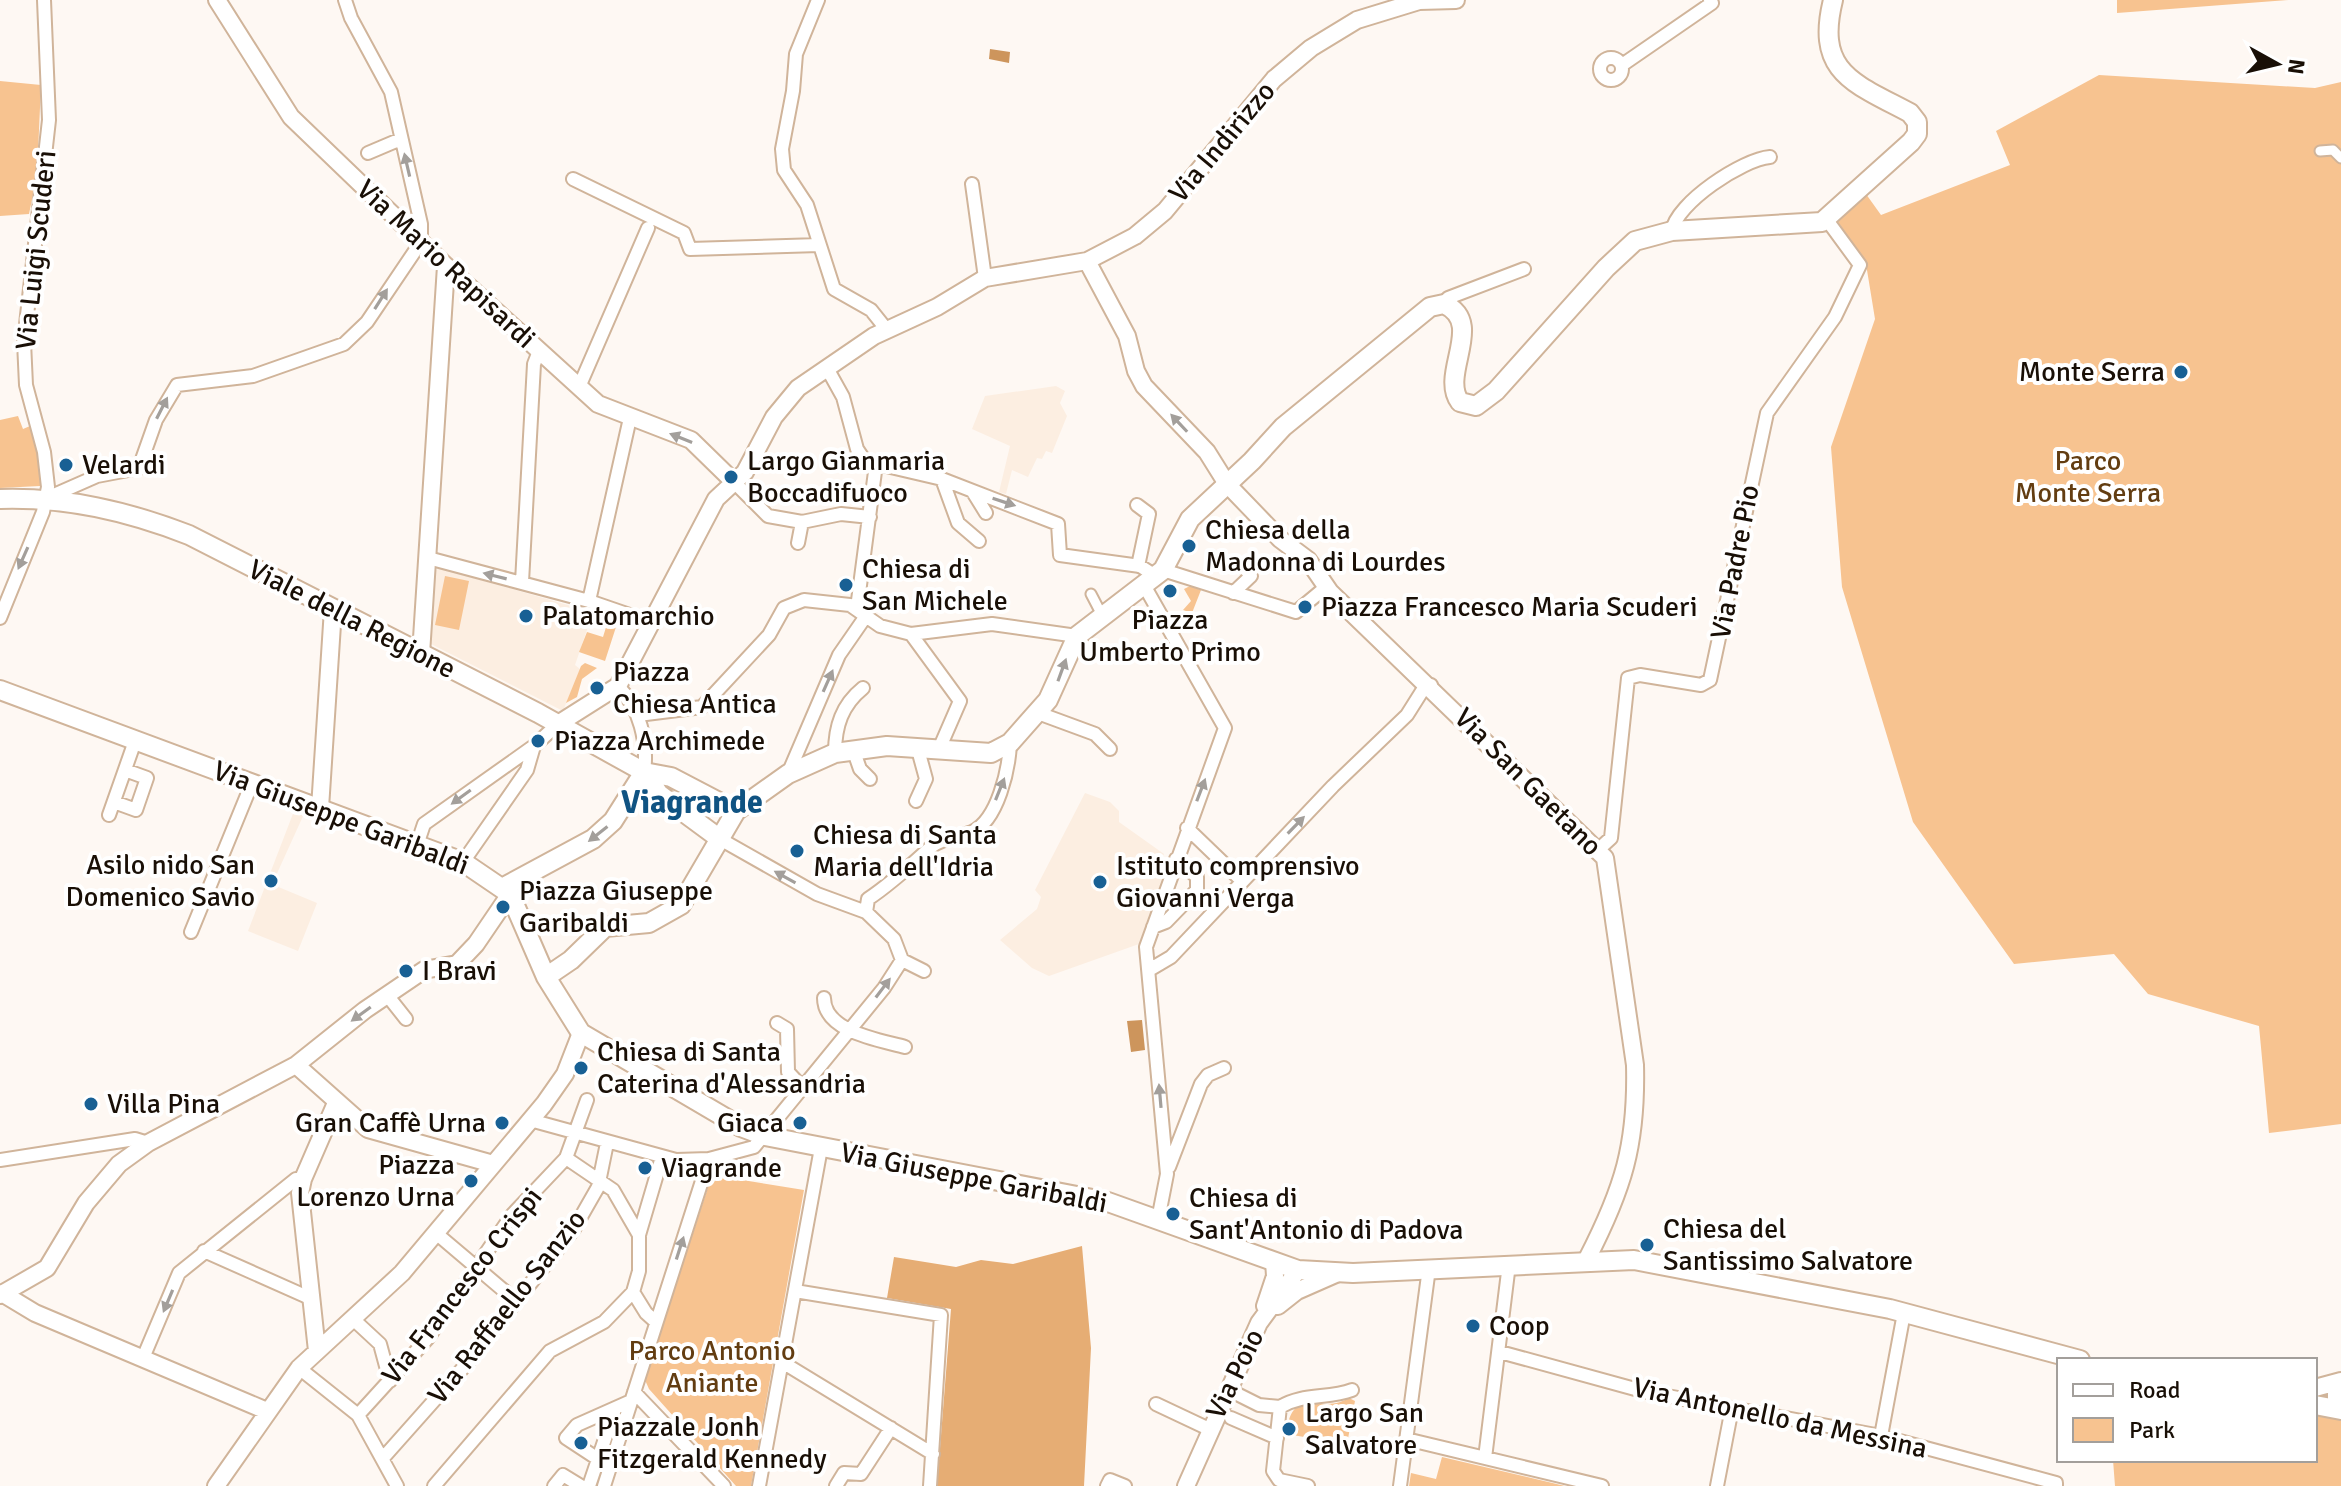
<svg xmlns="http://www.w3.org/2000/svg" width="2341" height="1486" font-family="Signika,sans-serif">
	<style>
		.built { fill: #fceee1 }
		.green { fill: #f7c390 }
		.forest { fill: #e6ad74 }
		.water { fill: #cd955c }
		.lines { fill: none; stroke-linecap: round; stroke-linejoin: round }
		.pedestrian-casing { stroke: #d0b49a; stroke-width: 13 }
		.minor-casing { stroke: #d0b49a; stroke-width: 16 }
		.tertiary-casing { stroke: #d0b49a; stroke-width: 20 }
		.secondary-casing { stroke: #d0b49a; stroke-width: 22 }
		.pedestrian { stroke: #fff; stroke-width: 9 }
		.minor { stroke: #fff; stroke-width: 12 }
		.tertiary { stroke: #fff; stroke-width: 16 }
		.secondary { stroke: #fff; stroke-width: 18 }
		.oneway { fill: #a39f9b }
		.poi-dot { fill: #186094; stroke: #fff; stroke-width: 3 }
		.labels { text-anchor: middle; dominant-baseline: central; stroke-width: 8; stroke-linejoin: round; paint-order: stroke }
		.street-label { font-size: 28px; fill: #190f06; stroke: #fff }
		.poi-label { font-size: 28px; fill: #190f06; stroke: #fff; text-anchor: start }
		.park-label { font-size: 28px; fill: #633d11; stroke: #fff }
		.quarter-label { font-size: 32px; font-weight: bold; fill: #105382; stroke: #fff }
	</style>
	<rect width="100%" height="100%" fill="#fef8f3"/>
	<path class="built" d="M1056,386l9,5 -5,12 7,13 -15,37 -6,-2 -4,8 -5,-1 -9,19 -16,-7 -6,24 -7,-2 11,-46 -38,-17 13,-33z
		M439,568l146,42 -2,8 7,3 -15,44 5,4 -17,42 -132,-67 4,-73z
		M1085,793l25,9 9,9v11l45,32 -4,8 4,11 -25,71 -90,32 -17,-8 -32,-28 37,-31 4,-12 -6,-7z
		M294,811l10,3 -30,66 2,6 41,17 -19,48 -50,-20z"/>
	<path class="green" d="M2117,0h171l-171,13z
		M2099,75l216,13 26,-6v1042l-72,9 -10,-107 -111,-32 -34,-40 -100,10 -101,-142 -71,-235 -11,-140 44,-128 -9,-55 -28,-42 28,-28 15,21 129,-50 -14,-34z
		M0,81l41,4 -4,90 -8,39 -29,2z
		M18,416l5,13 7,-3 10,36v24l-40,2v-68z
		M445,576l24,5 -10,49 -24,-5z
		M1190,586l11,4 -9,23 -9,-3 8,-9 -7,-12z
		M607,624l9,3 -11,34 -26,-9 8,-20 16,5z
		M585,663l12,5 -15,11 -5,18 -11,6 15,-37z
		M718,1176l86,14 -53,296h-15l-87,-97 -4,-9 66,-202z
		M1349,1398l6,3 -8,43 -61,-10c7,-51 32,-18 63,-36z
		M2315,1412l26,5v69h-226l-2,-26h202z
		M1442,1457l123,29h-156l2,-13 25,6z"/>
	<path class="forest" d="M1082,1246l9,102 -7,138h-147l14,-177 -64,-11 7,-41 62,10 25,-7 32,4z"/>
	<path class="water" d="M990,49l20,3 -1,11 -20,-4z
		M1142,1020l3,30 -14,2 -4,-31z"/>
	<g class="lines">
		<defs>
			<path id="pedestrian" d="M2320,151l13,-1 8,8
				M1091,594l12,23"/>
			<path id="minor" d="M818,0l-22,54 -3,37 -11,58 2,21 23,35 27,84 37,21 16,20
				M1600 69a11 11 0 1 1 22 0a11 11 0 1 1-22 0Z
				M1622,65l90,-62 -2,-3
				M368,153l33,-14
				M573,179l111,54 6,16 129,-4
				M972,184l13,94
				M1672,231c4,-28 71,-72 98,-74
				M1444,304l4,-6 76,-29
				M828,370l15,27 14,52 8,12 77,18 116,45 2,31 80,11 17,11
				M579,387l69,-159
				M942,479l16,44 21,18
				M733,481l35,35 34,6 39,-8 29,3
				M973,492l13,21
				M47,498l50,-22 42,-8 17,-48 21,-35 76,-9 91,-32 23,-22 54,-80v-18l-30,-132 -40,-74 -6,-18
				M1137,505l12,9 -11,52
				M798,543l4,-21
				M428,558l161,43 61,21
				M1163,570l133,42 30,-25
				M522,582l12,-218 5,-13
				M1145,587l80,141 -79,219 21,227 -9,46
				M1233,593l18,-17 -5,-6
				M589,601l41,-183
				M857,608l19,-144
				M0,618l43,-106 5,-25 -4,-35 -18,-67 -2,-43 25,-222 -5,-120
				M911,634l49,67 -20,46
				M618,686c22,22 30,56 26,86
				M1038,713l57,21 15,15
				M638,715l64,-8 67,-72 15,-27 20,-8 46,5 30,21 31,8 81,-10 85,12
				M853,749l7,20 10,10
				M835,753c0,-27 7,-48 28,-65
				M788,774l51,-119 27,-39
				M916,801l10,-22 -9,-33
				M114,802l22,8 11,-32 -22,-8
				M109,815l26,-74
				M1187,828l55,53
				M720,839l97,55 49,18
				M418,842l6,-18 110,-78 24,-22
				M1599,849l12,-11 17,-160 12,-3 61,10 9,-5 57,-267 68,-96 25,-52 -33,-45
				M463,862l64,-92 7,-24
				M1153,927l13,-5 31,-32v-13l-21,-18
				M191,932l61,-149
				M902,960l22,11
				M1149,970l22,-13 162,-171 74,-71 17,-27 7,-3
				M387,995l19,24
				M824,998c0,34 56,42 81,49
				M777,1023l10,6 1,43 14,15
				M530,1120l146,40 33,-1 45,-12 130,-159 18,-28 -8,-21 -28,-27 2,-13c24,-16 42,-33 63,-52 11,-9 27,-10 41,-15 26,-12 37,-63 38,-89
				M566,1158l47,32 26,45
				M0,1160l135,-21 13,4
				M1169,1167l32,-83 7,-9 16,-7
				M437,1234l78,66
				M204,1251l108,48
				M795,1291l146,24 -11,171
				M633,1292l13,21 10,9
				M353,1319l27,25 10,37
				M1500,1352l146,40 235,44 175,47v3
				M143,1358l36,-85 117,-94h7
				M782,1362l151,92
				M299,1368l59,47 39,71
				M1227,1389l32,16 21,2 -7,64 6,9 29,6
				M634,1392l90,94
				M1156,1404l53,25
				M1280,1407c23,-14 48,-8 72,-17
				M358,1415l70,-77 84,-123 54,-57 21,-58
				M1231,1418l46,20
				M1881,1436l23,-123
				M1406,1439l196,47
				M383,1458l80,-90 111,-139 24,-42 9,-44
				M1485,1458l24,-194
				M598,1459l-32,-21 11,-13 54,-24
				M434,1486l116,-135 54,-29 29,-30 6,-21v-36l23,-78
				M554,1486l9,-11 18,11
				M589,1486l25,-74
				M604,1486l105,-327
				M759,1486l62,-338
				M836,1486l8,-13 17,1 30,-46
				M1107,1486l3,-6 15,6
				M1400,1486l29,-218
				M1717,1486l15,-78"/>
			<path id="tertiary" d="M217,0l74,117 155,149 152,138 93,36 42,41
				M1087,261l40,75 9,35 8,15 63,66 20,32 53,55 28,21 22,32 275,266 30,207c2,80 -12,124 -48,194
				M421,654l25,-388
				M558,724l60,-38 98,-187 29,-27 29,-55 24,-29 76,-52 63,-29 48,-29 102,-17 48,-25 30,-25 109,-132 37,-31 46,-28 62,-19 37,-1
				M320,808l13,-199
				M296,1065l72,64 125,35
				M2,1293l33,20 232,98
				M0,1295l47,-27 39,-65 33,-39 29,-21 148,-78 69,-55 59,-40 33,-6 19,-20 34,-50
				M1265,1306l10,-30 -1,-15
				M1278,1306l19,-15 41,-18
				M317,1351l-17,-158 3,-14 33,-76
				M2341,1385l-5,9v15l5,-3
				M2315,1388l26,-7
				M216,1486l83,-118 103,-95 142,-169 21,-30 16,-41
				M1186,1486l73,-163 39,-53"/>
			<path id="secondary" d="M0,499c67,-2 127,12 189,36l349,178 106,59 27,5 65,34
				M0,690l463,172 47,32 36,83 35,56 160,94 24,9 343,66 190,68 55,3 281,-13 256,49 190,51
				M644,772l15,22 61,45
				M504,887l89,-48 20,-18 31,-49
				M546,977l25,-17 34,-33 44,-4 32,-18 55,-94 52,-37 47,-21 52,-7 104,7 19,-10 38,-43 29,-64 86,-66 27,-51 62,-58 31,-34 147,-120 14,-3c42,19 -5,70 16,98l16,4 20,-15 110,-123 29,-27 37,-10 150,-9 89,-80 6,-8v-12l-7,-9c-56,-30 -95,-40 -77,-113
				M2315,1405l26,5"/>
		</defs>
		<use href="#pedestrian" class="pedestrian-casing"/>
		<use href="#minor" class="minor-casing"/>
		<use href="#tertiary" class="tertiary-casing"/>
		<use href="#secondary" class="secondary-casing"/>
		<use href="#pedestrian" class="pedestrian"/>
		<use href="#minor" class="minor"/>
		<use href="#tertiary" class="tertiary"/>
		<use href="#secondary" class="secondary"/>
	</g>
	<defs><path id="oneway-solid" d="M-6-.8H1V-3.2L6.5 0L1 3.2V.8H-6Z" transform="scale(2)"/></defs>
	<g class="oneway">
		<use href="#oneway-solid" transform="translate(407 165) rotate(-103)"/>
		<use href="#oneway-solid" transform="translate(381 299) rotate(-58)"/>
		<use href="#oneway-solid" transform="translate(162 408) rotate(-63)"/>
		<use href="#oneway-solid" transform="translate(1179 423) rotate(-133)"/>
		<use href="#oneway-solid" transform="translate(681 438) rotate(-158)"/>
		<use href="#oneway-solid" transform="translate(1004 502) rotate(18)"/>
		<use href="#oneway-solid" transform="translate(23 558) rotate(114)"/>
		<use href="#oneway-solid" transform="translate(495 576) rotate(-166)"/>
		<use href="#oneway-solid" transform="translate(1062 670) rotate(-70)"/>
		<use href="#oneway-solid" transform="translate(828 681) rotate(-66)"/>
		<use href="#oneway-solid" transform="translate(1000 789) rotate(-68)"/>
		<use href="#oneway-solid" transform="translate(1201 790) rotate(-69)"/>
		<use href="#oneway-solid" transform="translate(461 797) rotate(144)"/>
		<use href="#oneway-solid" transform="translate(1296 825) rotate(-46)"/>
		<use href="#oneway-solid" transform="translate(598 834) rotate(142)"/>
		<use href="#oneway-solid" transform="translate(785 877) rotate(-151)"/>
		<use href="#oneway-solid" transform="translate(883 988) rotate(-53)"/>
		<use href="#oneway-solid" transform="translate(361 1014) rotate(144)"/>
		<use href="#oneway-solid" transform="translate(1160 1096) rotate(-95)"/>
		<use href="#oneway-solid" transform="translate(680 1248) rotate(-72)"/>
		<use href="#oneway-solid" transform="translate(168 1301) rotate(113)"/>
	</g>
	<g class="poi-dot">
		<circle cx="2181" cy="372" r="8"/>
		<circle cx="66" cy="465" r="8"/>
		<circle cx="731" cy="477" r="8"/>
		<circle cx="1189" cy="546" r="8"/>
		<circle cx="846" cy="585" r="8"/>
		<circle cx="1170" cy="591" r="8"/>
		<circle cx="1305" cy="607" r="8"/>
		<circle cx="526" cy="616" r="8"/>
		<circle cx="597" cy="688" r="8"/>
		<circle cx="538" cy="741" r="8"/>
		<circle cx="797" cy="851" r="8"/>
		<circle cx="271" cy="881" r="8"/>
		<circle cx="1100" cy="882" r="8"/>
		<circle cx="503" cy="907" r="8"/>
		<circle cx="406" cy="971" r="8"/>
		<circle cx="581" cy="1068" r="8"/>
		<circle cx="91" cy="1104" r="8"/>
		<circle cx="502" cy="1123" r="8"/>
		<circle cx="800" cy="1123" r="8"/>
		<circle cx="645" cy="1168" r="8"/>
		<circle cx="471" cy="1181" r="8"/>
		<circle cx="1173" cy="1214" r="8"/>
		<circle cx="1647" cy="1245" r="8"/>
		<circle cx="1473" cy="1326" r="8"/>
		<circle cx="1289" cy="1429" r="8"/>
		<circle cx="581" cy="1443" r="8"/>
	</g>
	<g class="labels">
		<g class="street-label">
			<text transform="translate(1222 142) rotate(-50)">Via Indirizzo</text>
			<text transform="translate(36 250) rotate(-84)">Via Luigi Scuderi</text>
			<text transform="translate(446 264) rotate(43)">Via Mario Rapisardi</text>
			<text transform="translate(1735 562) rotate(-79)">Via Padre Pio</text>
			<text transform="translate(352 619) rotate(27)">Viale della Regione</text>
			<text transform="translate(1528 782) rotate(45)">Via San Gaetano</text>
			<text transform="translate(341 818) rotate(21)">Via Giuseppe Garibaldi</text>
			<text transform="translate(974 1178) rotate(11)">Via Giuseppe Garibaldi</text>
			<text transform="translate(462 1286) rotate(-52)">Via Francesco Crispi</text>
			<text transform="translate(507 1307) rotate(-52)">Via Raffaello Sanzio</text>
			<text transform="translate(1235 1374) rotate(-64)">Via Poio</text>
			<text transform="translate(1780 1418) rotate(12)">Via Antonello da Messina</text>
		</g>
		<g class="poi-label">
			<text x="2165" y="372" text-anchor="end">Monte Serra</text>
			<text x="747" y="461">Largo Gianmaria<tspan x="747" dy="32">Boccadifuoco</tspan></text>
			<text x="82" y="465">Velardi</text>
			<text x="1205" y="530">Chiesa della<tspan x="1205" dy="32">Madonna di Lourdes</tspan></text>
			<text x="862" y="569">Chiesa di<tspan x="862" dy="32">San Michele</tspan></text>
			<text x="1321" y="607">Piazza Francesco Maria Scuderi</text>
			<text x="542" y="616">Palatomarchio</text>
			<text x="1170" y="620" text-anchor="middle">Piazza<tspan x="1170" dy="32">Umberto Primo</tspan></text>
			<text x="613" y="672">Piazza<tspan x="613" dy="32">Chiesa Antica</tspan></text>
			<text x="554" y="741">Piazza Archimede</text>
			<text x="813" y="835">Chiesa di Santa<tspan x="813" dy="32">Maria dell'Idria</tspan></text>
			<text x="255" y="865" text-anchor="end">Asilo nido San<tspan x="255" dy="32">Domenico Savio</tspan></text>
			<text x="1116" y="866">Istituto comprensivo<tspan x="1116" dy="32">Giovanni Verga</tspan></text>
			<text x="519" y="891">Piazza Giuseppe<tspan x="519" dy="32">Garibaldi</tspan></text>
			<text x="422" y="971">I Bravi</text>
			<text x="597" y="1052">Chiesa di Santa<tspan x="597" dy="32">Caterina d'Alessandria</tspan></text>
			<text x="107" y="1104">Villa Pina</text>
			<text x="486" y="1123" text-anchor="end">Gran Caffè Urna</text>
			<text x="784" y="1123" text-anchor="end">Giaca</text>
			<text x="455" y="1165" text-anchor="end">Piazza<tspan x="455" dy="32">Lorenzo Urna</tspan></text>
			<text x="661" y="1168">Viagrande</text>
			<text x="1189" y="1198">Chiesa di<tspan x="1189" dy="32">Sant'Antonio di Padova</tspan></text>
			<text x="1663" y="1229">Chiesa del<tspan x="1663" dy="32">Santissimo Salvatore</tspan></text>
			<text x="1489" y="1326">Coop</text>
			<text x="1305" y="1413">Largo San<tspan x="1305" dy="32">Salvatore</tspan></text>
			<text x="597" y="1427">Piazzale Jonh<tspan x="597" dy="32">Fitzgerald Kennedy</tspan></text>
		</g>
		<g class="park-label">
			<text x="2088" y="461">Parco<tspan x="2088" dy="32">Monte Serra</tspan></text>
			<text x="712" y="1351">Parco Antonio<tspan x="712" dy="32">Aniante</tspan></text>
		</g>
		<g class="quarter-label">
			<text x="692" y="802">Viagrande</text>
		</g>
	</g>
	<rect x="2057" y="1358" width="260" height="104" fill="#ffffff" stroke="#a39f9b" stroke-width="2"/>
	<rect x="2073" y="1384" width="40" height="12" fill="#ffffff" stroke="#a39f9b" stroke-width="2"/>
	<text x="2129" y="1398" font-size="24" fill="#190f06">Road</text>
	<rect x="2073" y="1418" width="40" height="24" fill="#f7c390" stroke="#a39f9b" stroke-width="2"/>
	<text x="2129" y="1438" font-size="24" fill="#190f06">Park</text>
	<g transform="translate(2277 64) rotate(98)" stroke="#ffffff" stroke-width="6" paint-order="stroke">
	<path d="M0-6L14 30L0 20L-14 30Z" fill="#190f06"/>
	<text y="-12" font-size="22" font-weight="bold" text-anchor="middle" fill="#190f06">N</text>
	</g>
</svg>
